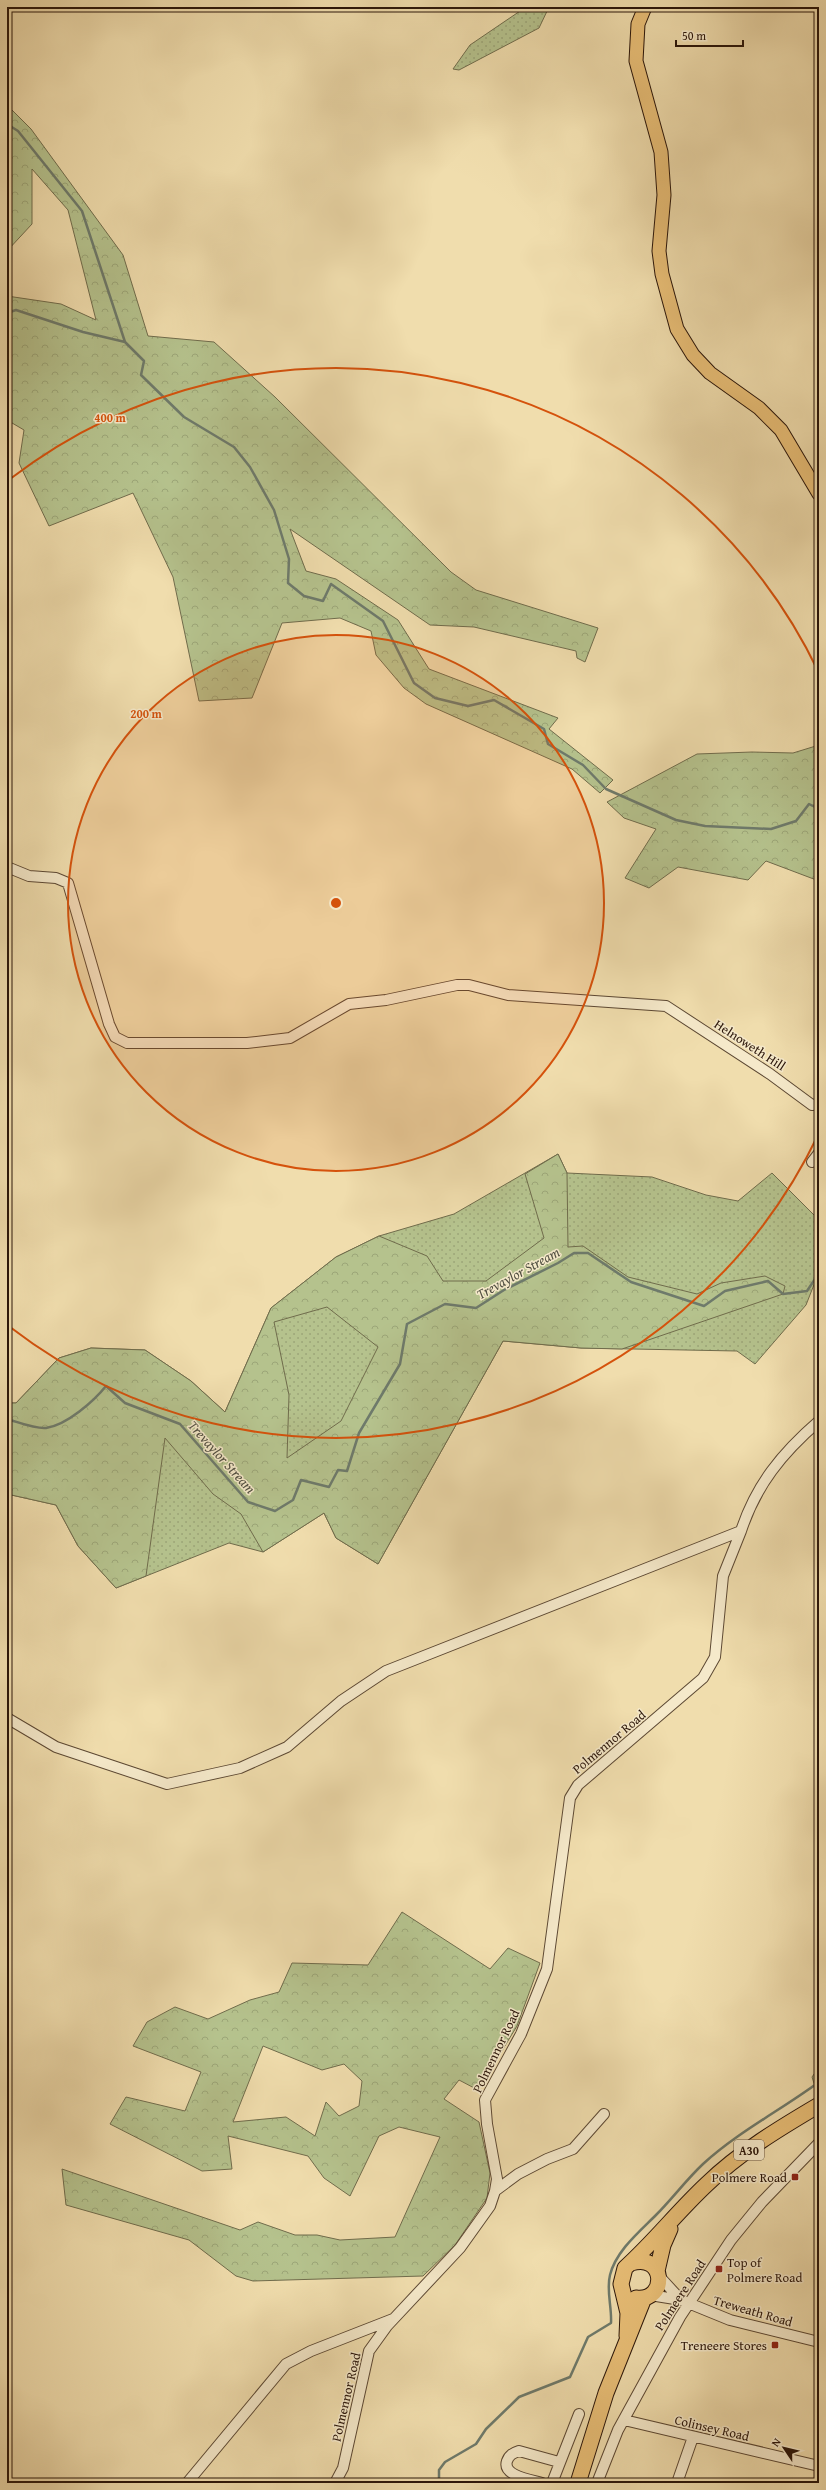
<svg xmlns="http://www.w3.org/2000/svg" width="826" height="2490" font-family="'Gentium Book Plus',serif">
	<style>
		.grass { fill: url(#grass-dots); stroke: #706c4c }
		.forest { fill: url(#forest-crowns); stroke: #706c4c; fill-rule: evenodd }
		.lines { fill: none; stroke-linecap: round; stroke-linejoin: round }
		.stream { stroke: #6e7a6b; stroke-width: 2.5 }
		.minor-casing { stroke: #5c4833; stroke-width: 12 }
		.major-casing { stroke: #2b160a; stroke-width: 15 }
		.highway-casing { stroke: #2b160a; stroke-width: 17 }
		.minor { stroke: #f5e9ca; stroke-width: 10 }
		.major { stroke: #e8be76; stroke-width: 13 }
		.highway { stroke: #e8be76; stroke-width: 15 }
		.ring { fill: none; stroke: #d5520c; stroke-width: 2 }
		.poi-dot { fill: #8f2418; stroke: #f5e9ca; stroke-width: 1.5 }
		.labels { text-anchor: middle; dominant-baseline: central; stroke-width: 3; stroke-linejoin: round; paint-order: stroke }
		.shield { fill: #f5e9ca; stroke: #685544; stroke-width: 1 }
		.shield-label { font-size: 12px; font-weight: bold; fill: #2b160a }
		.street-label { font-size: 13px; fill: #2b160a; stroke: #f5e9ca }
		.poi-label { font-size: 13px; fill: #2b160a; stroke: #f5e9ca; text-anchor: end }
		.water-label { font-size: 14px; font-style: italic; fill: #525042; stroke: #f5e9ca }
		.centre { fill: #d5520c; stroke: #f5e9ca; stroke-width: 2 }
		.ring-label { font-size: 12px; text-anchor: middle; font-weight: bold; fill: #d5520c; stroke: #f5e9ca; stroke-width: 3; stroke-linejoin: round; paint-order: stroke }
	</style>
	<defs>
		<pattern id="grass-dots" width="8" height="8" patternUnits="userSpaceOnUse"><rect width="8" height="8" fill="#b5c28d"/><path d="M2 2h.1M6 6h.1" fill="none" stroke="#9ca678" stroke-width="1.8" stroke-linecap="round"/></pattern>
		<pattern id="forest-crowns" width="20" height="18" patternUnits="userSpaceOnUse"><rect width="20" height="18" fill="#b5c28d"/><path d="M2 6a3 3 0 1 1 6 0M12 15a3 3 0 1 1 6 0" fill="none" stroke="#9ca678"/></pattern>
	</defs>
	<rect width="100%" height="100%" fill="#f0ddad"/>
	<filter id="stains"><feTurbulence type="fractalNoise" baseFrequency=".005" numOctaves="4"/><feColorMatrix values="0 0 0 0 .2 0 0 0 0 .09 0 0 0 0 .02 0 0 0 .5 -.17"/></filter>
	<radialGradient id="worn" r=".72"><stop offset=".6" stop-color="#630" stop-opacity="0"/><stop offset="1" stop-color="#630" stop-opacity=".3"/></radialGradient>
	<path class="grass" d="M526,7h23l-10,21 -80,42 -6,-1 17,-24z
		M558,1154l9,19 85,4 54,18 32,6 34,-28 47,47v52l-13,33 -51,59 -18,-13 -156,-3 -78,-7 -125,223 -42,-26 -12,-25 -61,39 -34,-9 -113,45 -38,-42 -22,-41 -49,-11v-91h9l43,-45 32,-10 54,2 46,31 34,31 46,-104 65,-51 43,-21 75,-22z"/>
	<path class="forest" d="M7,105l24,24 92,126 25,81 66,6 61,55 176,175 25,18 122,38 -13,34 -8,-4 -1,-7 -102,-24 -44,-2 -140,-96 16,42 30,8 62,41 31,49 129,49 -9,11 64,51 -13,13 -28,-24 -146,-65 -22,-16 -28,-33 -5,-24 -31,-13 -58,5 -30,75 -53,3 -26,-124 -40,-84 -84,33 -30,-63 5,-33 -17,-10v-124l54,8 35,16 -28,-110 -36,-41v55l-25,27z
		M819,745v136l-53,-20 -18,19 -70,-13 -29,21 -24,-10 31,-49 -32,-11 -17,-16 90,-48 55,-2 41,1z
		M558,1154l9,19 1,74 15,-1 45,31 69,17 24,-11 44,-7 20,10 -2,8 -161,55 -41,-1 -78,-7 -125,223 -42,-26 -12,-25 -61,39 -22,-38 -28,-20 -48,-56 -19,138 -30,12 -38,-42 -22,-41 -49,-11v-91h9l43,-45 32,-10 54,2 46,31 34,31 46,-104 65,-51 43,-21 48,20 16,25h43l58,-43 -19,-64zM327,1307l51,40 -37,74 -54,37 2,-63 -15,-73z
		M402,1912l88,57 18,-21 32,15 -23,63 -39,64 -19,-10 -15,19 35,23 11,51 -3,25 -32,47 -32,31 -170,5 -17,-5 -47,-36 -123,-35 -4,-36 178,61 18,-8 37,13h22l23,5 55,-3 45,-100 -41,-10 -20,9 -29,60 -26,-18 -16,-22 -80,-20 4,33 -30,2 -92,-47 16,-27 59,14 16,-39 -68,-26 14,-24 28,-15 33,12 42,-19 29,-8 13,-29 76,2zM263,2046l59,24 22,-6 18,17 -3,25 -20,10 -13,-14 -11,34 -29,-19 -53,5z
		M819,2067v24l-2,2 -5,-16z"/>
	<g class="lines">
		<path class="stream" d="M7,124l11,7 64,80 43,131
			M7,313l9,-3 67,22 42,10 19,19 -3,14 43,42 50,30 16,20 24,43 15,49 -1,24 16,13 19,5 8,-17 52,37 31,62 21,15 33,8 26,-6 50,29 4,15 35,21 23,24 70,31 29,6 66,3 25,-8 13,-17 10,5
			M7,1419c11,3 28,10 39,9 21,-3 48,-27 60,-42l19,17 55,21 68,78 27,9 18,-11 8,-20 28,7 9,-17 9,1 12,-38 41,-69 7,-40 38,-20 31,4 28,-18 54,-27 16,-10h14l43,29 73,24 21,-15 43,-10 15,13 24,-3 12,-18
			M439,2483v-13l6,-8 31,-18 10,-15 33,-32 51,-20 18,-40 23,-14c1,-16 -5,-33 -1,-48 6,-24 29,-43 46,-60 16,-16 30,-35 47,-51 35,-32 78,-54 116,-82"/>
		<defs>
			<path id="minor" d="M7,867l22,9 27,2 12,5 41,141 6,13 12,6h120l43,-5 59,-34 37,-4 71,-15h12l39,10 158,11 104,68 42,31 7,-1
				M812,1162l7,-9
				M7,1718l49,29 111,37 73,-16 47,-21 54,-46 45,-30 355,-140c15,-46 41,-78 78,-110
				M495,2191l23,-17 29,-15 26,-10 31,-35
				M658,2275l23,25
				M650,2295l31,5 49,20 89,22
				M624,2420l195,46
				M187,2483l99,-119 25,-13 82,-32
				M335,2483l8,-15 26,-117 18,-25 73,-78 30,-42 5,-15 2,-12 -10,-55 -2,-24 36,-66 26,-65 23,-171 8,-13 125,-107 12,-21 8,-81 18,-45
				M542,2483c-10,-3 -40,-7 -35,-22 2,-6 6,-8 12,-10l40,11
				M552,2483l27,-69
				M597,2483l21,-53 62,-113 51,-77 31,-38 57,-59
				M677,2483l16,-46"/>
			<path id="major" d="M645,7l-7,17 -2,37 25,91 3,43 -5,56 3,23 15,55 16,26 17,18 49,35 22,22 38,64"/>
			<path id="highway" d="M631,2263c35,-11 37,39 5,35
				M657,2271l6,-26 7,-16
				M627,2336l1,-23 -7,-29 4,-16c29,-26 53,-57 82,-84 33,-32 73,-56 112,-79
				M578,2483l28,-90 38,-95"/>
		</defs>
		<use href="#minor" class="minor-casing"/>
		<use href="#major" class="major-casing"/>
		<use href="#highway" class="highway-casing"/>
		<use href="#minor" class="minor"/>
		<use href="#major" class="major"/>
		<use href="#highway" class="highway"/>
	</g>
	<circle cx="336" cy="903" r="268" fill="#d5520c" fill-opacity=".12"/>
	<g class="ring">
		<circle cx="336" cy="903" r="268"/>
		<path d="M819 1133A535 535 0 0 1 10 1327M10 479A535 535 0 0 1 819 673"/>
	</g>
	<g class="poi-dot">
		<rect x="791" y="2173" width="8" height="8" rx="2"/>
		<rect x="715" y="2265" width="8" height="8" rx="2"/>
		<rect x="771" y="2341" width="8" height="8" rx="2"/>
	</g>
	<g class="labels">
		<rect class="shield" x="734" y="2140" width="30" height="20" rx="3"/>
		<g class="shield-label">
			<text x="749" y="2150">A30</text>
		</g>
		<g class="street-label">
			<text transform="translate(750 1045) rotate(33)">Helnoweth Hill</text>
			<text transform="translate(609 1742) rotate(-40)">Polmennor Road</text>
			<text transform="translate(496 2051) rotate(-64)">Polmennor Road</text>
			<text transform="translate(680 2295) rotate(-57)">Polmeere Road</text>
			<text transform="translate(753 2311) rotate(16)">Treweath Road</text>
			<text transform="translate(346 2397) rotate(-77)">Polmennor Road</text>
			<text transform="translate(712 2428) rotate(13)">Colinsey Road</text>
		</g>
		<g class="poi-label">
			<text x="787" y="2177">Polmere Road</text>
			<text x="727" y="2262" text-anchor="start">Top of<tspan x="727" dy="15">Polmere Road</tspan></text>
			<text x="767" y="2345">Treneere Stores</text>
		</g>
		<g class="water-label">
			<text transform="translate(518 1273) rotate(-29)">Trevaylor Stream</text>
			<text transform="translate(222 1457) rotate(48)">Trevaylor Stream</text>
		</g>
	</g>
	<circle cx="336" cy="903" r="6" class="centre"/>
	<g class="ring-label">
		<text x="110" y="422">400 m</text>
		<text x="146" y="718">200 m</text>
	</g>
	<rect width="826" height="2490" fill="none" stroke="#f0ddad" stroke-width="24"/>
	<rect x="8" y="8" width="810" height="2474" fill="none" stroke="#2b160a" stroke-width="2"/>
	<rect x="12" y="12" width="802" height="2466" fill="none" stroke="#2b160a"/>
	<g transform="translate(784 2448) rotate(305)" stroke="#f5e9ca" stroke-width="3" paint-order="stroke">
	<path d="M0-3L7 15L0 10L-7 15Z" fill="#2b160a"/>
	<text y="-6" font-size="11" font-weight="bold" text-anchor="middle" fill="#2b160a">N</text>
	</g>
	<path d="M676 40v6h67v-6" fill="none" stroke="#2b160a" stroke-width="2"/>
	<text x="682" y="40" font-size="12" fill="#2b160a" stroke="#f5e9ca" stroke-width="3" paint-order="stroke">50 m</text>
	<rect width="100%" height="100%" filter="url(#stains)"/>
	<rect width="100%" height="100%" fill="url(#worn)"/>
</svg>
